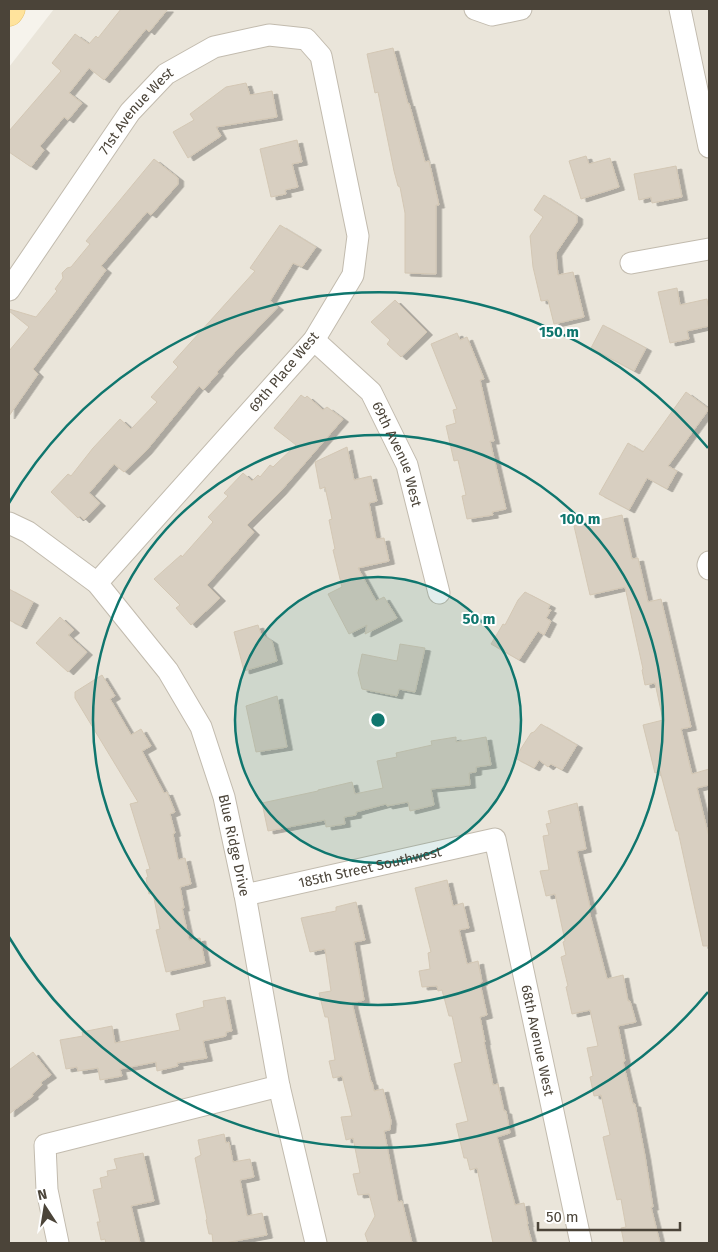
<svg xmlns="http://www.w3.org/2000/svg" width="718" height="1252" font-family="'Fira Sans',sans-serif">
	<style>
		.residential { fill: #eae5da }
		.building { fill: #d8cfc1; stroke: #d3c7b4; filter: url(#shadow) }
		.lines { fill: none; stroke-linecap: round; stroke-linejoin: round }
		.minor-casing { stroke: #c2bbae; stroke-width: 23 }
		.major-casing { stroke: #e6c16a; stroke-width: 29 }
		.minor { stroke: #fff; stroke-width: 21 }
		.major { stroke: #ffe39c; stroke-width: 28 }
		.ring { fill: none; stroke: #0f766e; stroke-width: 2.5 }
		.labels { text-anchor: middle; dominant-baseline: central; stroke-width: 4; stroke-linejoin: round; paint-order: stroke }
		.street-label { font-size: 14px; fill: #4b4439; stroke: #fff }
		.centre { fill: #0f766e; stroke: #fff; stroke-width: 2.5 }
		.ring-label { font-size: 15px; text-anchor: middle; font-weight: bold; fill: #0f766e; stroke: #fff; stroke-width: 4; stroke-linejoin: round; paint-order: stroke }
	</style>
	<defs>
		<filter id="shadow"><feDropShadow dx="5.5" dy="3" stdDeviation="0" flood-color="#0004"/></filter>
	</defs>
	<rect width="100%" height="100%" fill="#f6f3ec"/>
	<path class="residential" d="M54,9h655v1234h-700v-1176z"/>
	<path class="building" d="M121,9h47l-19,23 -3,-3 -42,51 -15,-12 -20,25 13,10 -14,17 -4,-3 -24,29 4,4 -13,17 -22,-15v-21l52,-60 -9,-8 23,-29 14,10 7,-8 2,2z
		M393,48l15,56 1,-1 16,59 4,-1 10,44h-3v69l-31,-1v-60l-5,-26 -2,-1 -4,-15 -16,-79 -3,1 -8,-39z
		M246,83l4,12 22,-4 5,26 -61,10 5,9 -33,22 -15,-26 21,-12 -4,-6 36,-27z
		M297,140l5,22 -10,2 6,23 -13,3 1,4 -15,3 -11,-48z
		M586,156l3,8 21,-6 9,29 -38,12 -12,-38z
		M154,159l24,19v6l-27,31 -4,-3 -46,54 5,4 -73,99 5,5 -29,42v-65l20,-24 -20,-16v-2l27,8 21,-26 -2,-2 8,-11 -1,-5 5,-5 4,-1 19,-23 -4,-3z
		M676,166l6,31 -30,6 -1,-6 -12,3 -5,-26z
		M544,195l33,21v6l-21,31 2,22 15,-3 11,45 -30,7 -6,-24 -7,1 -8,-34 -3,-31 13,-19 -9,-7z
		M280,225l36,22 -14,20 -9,-4 -23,38 8,6 -44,46 -17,19 1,1 -15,17 -4,-4 -53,65 -22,21 -10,-8 -25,29 11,10 -16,17 -4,-4 -2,2 -27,-26 17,-18 3,2 22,-28 27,-29 11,10 26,-27 -6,-5 27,-30 -5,-5 82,-91 -5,-3z
		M677,288l3,17 27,-6 2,11v16l-22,5 2,8 -19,4 -12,-51z
		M395,300l32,32 -26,25 -14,-13 3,-4 -19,-18z
		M603,325l43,23 -12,23 -43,-23z
		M457,333l3,7 7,-3 17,42 -4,1 14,61h-4l16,68 -14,3 1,3 -26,4 -5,-23 4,-1 -8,-35 -4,1 -8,-35 10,-3 -3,-13 4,-1 -26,-65z
		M686,392l23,17 -41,57 9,5 -10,18 -20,-11 -18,32 -30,-16 29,-51 15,9z
		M301,395l4,3 2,-2 16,14 4,-3 16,12 -63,73 -33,33 7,7 -47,53 13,13 -29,27 -15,-17 4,-3 -26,-26 27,-24 1,2 31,-35 -5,-5 20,-21 -4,-3 19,-20 9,8 6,-6 2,2 10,-12 3,2 23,-22 -22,-17z
		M347,447l7,33 17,-4 6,25 -8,2 7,36 8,-1 5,23 -31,7 18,33 8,-4 13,21 -32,16 2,-9 -18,9 -21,-40 14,-7 -9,-37 2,-1 -6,-29 3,-1 -7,-32 -5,2 -5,-27z
		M622,515l10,44 6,-1 10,44 13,-3 30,128 -10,2 11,45 17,-5v16l-12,3 12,49v109h-6l-25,-115h-2l-16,-60 -5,2 -12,-48 20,-5 -8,-37 -10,2 -3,-15 1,-1 -18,-82 -35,8 -16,-69z
		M9,589l24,13 -12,24 -12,-6z
		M525,592l25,13 -2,4 3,1 -5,8 5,3 -7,14 -6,-4 -19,29 -28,-16 12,-20 2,1 13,-25z
		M60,617l14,13 -6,5 19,17 -19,20 -32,-29z
		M258,625l3,9 11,7 5,20 -33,10 -10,-39z
		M400,644l25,4 -10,44 -16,-3 -2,7 -35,-7 -4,-16 4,-19 35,7z
		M102,675l13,21 -5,3 21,36 10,-6 10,17 -9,5 22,42 3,-1 8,20 -5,2 5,19 -2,1 5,26 7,-2 6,26 -11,3 4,21h-2l7,32 11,-2 5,25 -39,9 -10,-42 4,-1 -7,-36 -4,1 -3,-16 2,-1 -2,-7 4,-1 -20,-65 8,-2 -63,-104v-6z
		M277,696l10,51 -31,5 -10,-46z
		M541,724l36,21 -15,25 -11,-6 -3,3 -9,-7 -5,8 -19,-10 16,-25 3,-1z
		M456,737v5l30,-5 5,28 -15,2v5l-7,1 1,12 -39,4 3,16 -24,6 -2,-9 -21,4 -1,-2 -30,8v3l-12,2 1,7 -19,3 -1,-7 -57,11 -6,-28 56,-12v-1l34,-8 3,12 28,-6 -6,-27 20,-4 -1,-4 36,-8 -1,-4z
		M577,803l9,46 -9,2 14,60h-2l18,68 16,-4 5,26h2l6,21 -18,4 7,35 -2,1 10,42h2l10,52 8,51h-2l9,36h-36l-3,-15 5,-1 -5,-28 -4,1 -14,-63 7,-2 -9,-40 -7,1 -4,-19 3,-1 -6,-28 11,-2 -8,-36 -18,4 -6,-27 2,-1 -7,-29 5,-2 -3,-13 2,-1 -10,-47 -9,2 -6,-25 9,-1 -6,-34 6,-1 -3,-11 5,-1 -3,-12z
		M447,880l6,26 10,-3 6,25 -10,2 8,34 11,-3 4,21 -2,1 7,32 -7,2 5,25h-1l9,43 5,-1 6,27h2l4,22 -13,4 18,68 9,-2 4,21h-1l5,19h-39l-16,-75 -7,2 -3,-12h-3l-8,-34 12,-3 -14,-57 8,-2 -10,-46h-3l-7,-26 -4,1 -1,-5 -15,1 -3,-16 11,-2 -2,-16 3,-1 -16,-64z
		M356,902l9,38 -11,2 10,58 -12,3 19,79h1l2,9 9,-2 8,32 -1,9 -6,1 14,71 4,-1 10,42h-44l-3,-9 10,-18 -6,-22 -11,1 -5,-21 7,-1 -7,-35 -7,2 -5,-23 11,-1 -10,-40 -9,2 -4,-17 6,-1 -7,-43h-3l-6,-24 12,-2 -6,-42 -15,3 -9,-34 35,-7v-4z
		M225,997l7,34 -6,1v4l-23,5 4,17 -30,5 1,3 -21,5 -1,-9 -36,7 2,7 -22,4 -2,-12 -20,3 -1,-4 -11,2 -6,-29 23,-4 -1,-4 30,-6 3,17 65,-13 -4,-16 28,-7 -1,-6z
		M33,1052l18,23 -10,7 1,3 -10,9 1,2 -24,18v-44z
		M224,1134l2,9 3,-1 4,20 17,-3 4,18 -14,3 7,36 15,-3 5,22 -42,8h-12l-1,-9h-3l-3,-14 1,-1 -12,-61 6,-3 -3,-15z
		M143,1153l11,48 -23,5 9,37h-34l-1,-4 -4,1 -4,-18h3l-7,-32 9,-2 -2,-10 8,-2 -1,-5 10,-2 -3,-10z"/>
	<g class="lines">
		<defs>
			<g id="minor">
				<path d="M475,9l17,6 29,-6"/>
				<path d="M680,9l29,138"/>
				<path d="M631,263l78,-14"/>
				<path id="s1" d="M9,290l121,-178 36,-38 48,-27 55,-12 37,4 15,17 37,180 -5,39 -39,65 -217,243"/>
				<path id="s2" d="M314,340l57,52 36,73 32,128"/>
				<path id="s3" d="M9,523l19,9 69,51 71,88 33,56 23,70 21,98 34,191 37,157"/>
				<path d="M709,562l-1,3 1,4"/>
				<path id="s4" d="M245,895l250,-56 86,404"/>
				<path d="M58,1243l-11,-53 -2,-45 234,-59"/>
			</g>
			<path id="major" d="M9,12l2,-3"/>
		</defs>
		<use href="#minor" class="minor-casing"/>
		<use href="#major" class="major-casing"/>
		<use href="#minor" class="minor"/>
		<use href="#major" class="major"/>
	</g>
	<circle cx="378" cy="720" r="143" fill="#0f766e" fill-opacity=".12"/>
	<g class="ring">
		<circle cx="378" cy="720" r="143"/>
		<circle cx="378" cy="720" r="285"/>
		<path d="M708 992A428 428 0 0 1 9 937M9 503A428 428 0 0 1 708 448"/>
	</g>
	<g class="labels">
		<g class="street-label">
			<text stroke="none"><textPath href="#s1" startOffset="220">71st Avenue West</textPath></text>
			<text transform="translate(284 372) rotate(-50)">69th Place West</text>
			<text stroke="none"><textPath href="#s2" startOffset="145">69th Avenue West</textPath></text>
			<text stroke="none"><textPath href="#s3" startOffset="408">Blue Ridge Drive</textPath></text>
			<text stroke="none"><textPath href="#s4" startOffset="128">185th Street Southwest</textPath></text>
			<text stroke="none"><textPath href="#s4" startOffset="462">68th Avenue West</textPath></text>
		</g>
	</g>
	<circle cx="378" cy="720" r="8" class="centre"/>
	<g class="ring-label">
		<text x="559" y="337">150 m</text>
		<text x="580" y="524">100 m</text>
		<text x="479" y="624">50 m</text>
	</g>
	<rect width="718" height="1252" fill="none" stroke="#4b4439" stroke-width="20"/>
	<g transform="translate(45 1207) rotate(348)" stroke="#ffffff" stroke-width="4" paint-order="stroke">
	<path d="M0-4L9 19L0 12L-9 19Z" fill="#4b4439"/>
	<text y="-8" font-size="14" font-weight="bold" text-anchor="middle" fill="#4b4439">N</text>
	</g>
	<path d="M538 1222v8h142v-8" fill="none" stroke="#4b4439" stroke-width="2.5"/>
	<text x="546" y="1222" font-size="15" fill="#4b4439" stroke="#ffffff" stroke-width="4" paint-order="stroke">50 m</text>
</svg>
